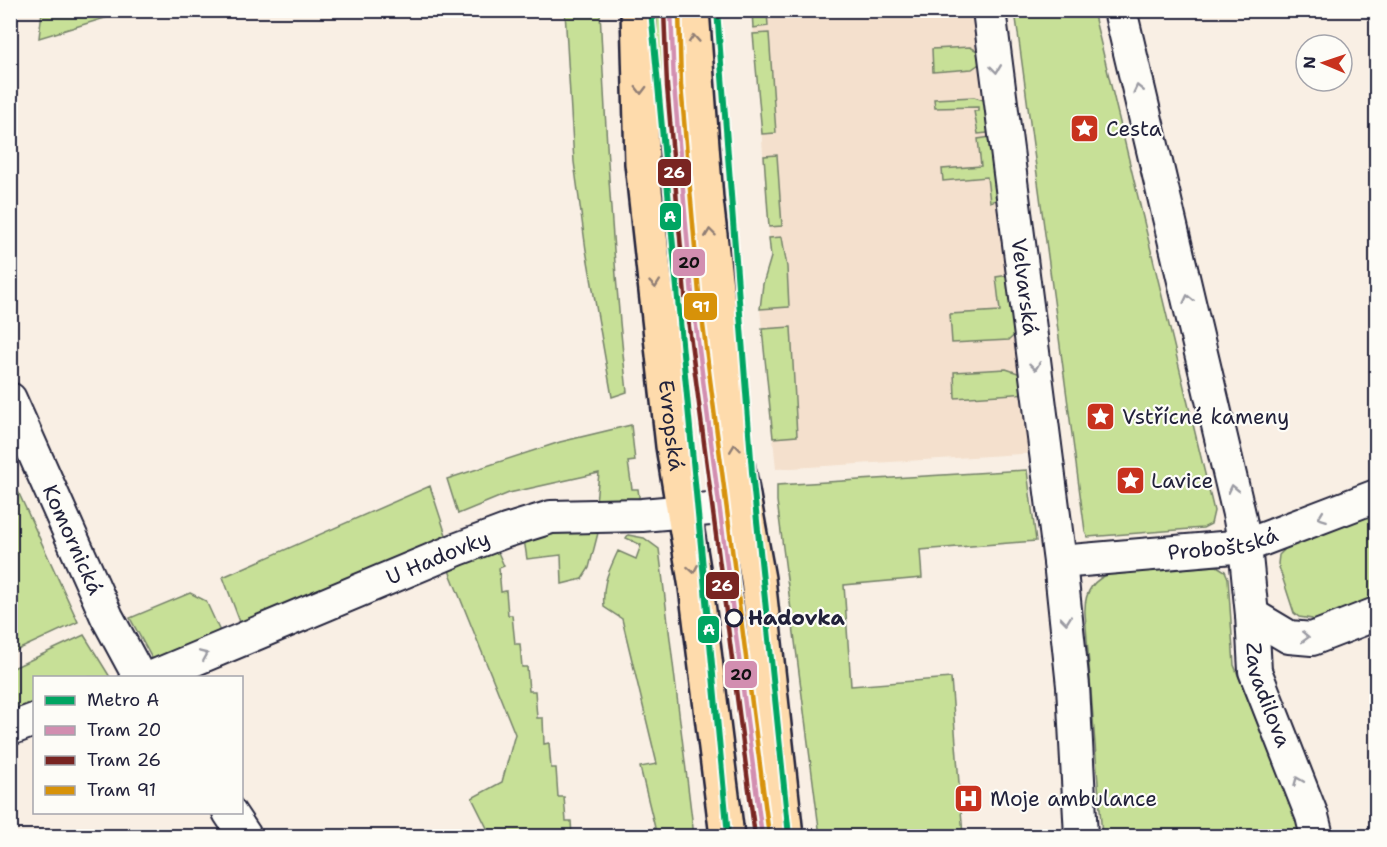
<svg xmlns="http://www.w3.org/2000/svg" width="1387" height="847" font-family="'Shantell Sans',sans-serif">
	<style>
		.built { fill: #f4e0cd }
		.green { fill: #c7e097; stroke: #748169; stroke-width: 1.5 }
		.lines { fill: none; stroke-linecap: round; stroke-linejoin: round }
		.minor-casing { stroke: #22223b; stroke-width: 36 }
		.major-casing { stroke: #22223b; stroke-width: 38 }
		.minor { stroke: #fdfcf7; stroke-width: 32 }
		.major { stroke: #fedbac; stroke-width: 33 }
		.tram-1-casing { stroke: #fdfcf7; stroke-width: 9 }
		.tram-2-casing { stroke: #fdfcf7; stroke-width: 9 }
		.tram-3-casing { stroke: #fdfcf7; stroke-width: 9 }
		.tram-1 { stroke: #d28eb0; stroke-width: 4.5 }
		.tram-2 { stroke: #792522; stroke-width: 4.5 }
		.tram-3 { stroke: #d79209; stroke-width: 4.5 }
		.metro-1-casing { stroke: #fdfcf7; stroke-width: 10 }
		.metro-1 { stroke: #00a562; stroke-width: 6 }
		.oneway { stroke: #907e74 }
		.oneway2 { stroke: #9a9aa2 }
		.stop-dot { fill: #fdfcf7; stroke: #22223b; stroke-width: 3 }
		.labels { text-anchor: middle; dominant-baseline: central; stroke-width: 4.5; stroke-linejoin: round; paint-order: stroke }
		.poi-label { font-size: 21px; fill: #22223b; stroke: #fdfcf7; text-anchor: start }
		.street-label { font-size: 21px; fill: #22223b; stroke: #fdfcf7 }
		.stop-label { font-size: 21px; font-weight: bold; fill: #22223b; stroke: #fdfcf7; text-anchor: start }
		.line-badge { stroke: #fdfcf7; stroke-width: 2 }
		.badge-label { font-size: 16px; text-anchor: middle; font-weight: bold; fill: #fff }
		.pale-badge-label { font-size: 16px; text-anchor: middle; font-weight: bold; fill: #111 }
	</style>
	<rect width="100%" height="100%" fill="#f9efe4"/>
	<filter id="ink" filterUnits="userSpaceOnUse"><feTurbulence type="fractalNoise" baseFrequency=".0167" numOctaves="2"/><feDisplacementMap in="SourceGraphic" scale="12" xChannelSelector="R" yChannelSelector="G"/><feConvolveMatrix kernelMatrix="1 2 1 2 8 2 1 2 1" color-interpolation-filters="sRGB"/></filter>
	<g filter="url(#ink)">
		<path class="built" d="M752,11h229l56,442 -261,16 -16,-160 3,-25 8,-27z"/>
		<path class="green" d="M42,11v-1l86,1 -89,27z
			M565,11h35c6,127 13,254 27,381l-15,5 -26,-147 -12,-88z
			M651,11h28l9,129 -34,3z
			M752,11h15l1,15 -15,2z
			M1015,11h78l121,500 -3,13 -8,4 -115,9 -3,-6z
			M769,33l7,100 -14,1 -9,-100z
			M970,47l11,6 1,9 -10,7 -39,3 -1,-23z
			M974,97l13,4 10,31 -19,2 -4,-23h4v-4l-43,1 -1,-9z
			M997,136l2,63 -9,3 -3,-25 -44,4 -1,-12 39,-3 -3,-27z
			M777,155l5,71 -13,1 -5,-71z
			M782,237l5,30 2,40 -29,2 3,-25 8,-27 -2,-19z
			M1015,274l4,57 -10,9 -57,3 -2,-29 50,-3 -4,-34z
			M791,327l6,109 -24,2 -11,-109z
			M1006,369l18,6 6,18 -75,5 -1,-26z
			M631,425l4,36 -7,1 4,27h6l2,15 -44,-2 3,-29 -90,20 -51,21 -11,-35 113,-37z
			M1027,470l9,71 -116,9 2,28 -78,7 7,101 100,-8 12,158h-143l-43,-335v-16z
			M10,474l68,148 -67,31h-1z
			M430,486l19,58 -201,82 -8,-4 -17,-45z
			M1376,511v93l-61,23 -3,-8 -13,-2 -5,-4 -16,-49 1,-9 5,-5 -2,-7z
			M599,529l-10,39 -7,11 -20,5 -1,-29 -34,4 -3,-20 17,-7z
			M628,535l16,3 15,11 35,287h-37l-17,-69 17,-3 -35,-145 -18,-12c-2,-24 4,-34 14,-56l18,8 5,-14 -15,-7z
			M497,550l7,16 -5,2 2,24 5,-1 2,24h4l3,29h5l2,23h5l2,24h6l2,27h6l1,26 5,-1 2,25h5l2,29h6l2,24h5l1,15h-81l-19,-38 30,-16 13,-48 -67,-166z
			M1217,566l8,5 3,7 6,87 56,139 11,32h-199l-17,-223c-1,-20 8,-34 27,-40z
			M190,593l16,8 16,35 -68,26 -24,-44z
			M84,635l26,42 -76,1v31l-23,9v-49z"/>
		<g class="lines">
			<defs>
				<g id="minor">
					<path id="s1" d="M989,10l71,552 13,124 8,150"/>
					<path id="s2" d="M1120,10l119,504 6,32 7,69 3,56 57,145 5,20"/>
					<path id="s3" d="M10,399l97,218 33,61"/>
					<path id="s4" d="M1060,562l185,-16 131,-50"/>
					<path d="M1252,615l37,22 23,2 64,-25"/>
					<path id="s5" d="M150,678l308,-129 48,-18 45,-14 91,-2 102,-9"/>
					<path d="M10,729l24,-9"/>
					<path d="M229,812l16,24"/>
				</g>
				<g id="major">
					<path id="s6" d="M638,10l4,153 31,283 23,141 31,249"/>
					<path d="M692,10l14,190 29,252 23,127 28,257"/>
				</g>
			</defs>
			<use href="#minor" class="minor-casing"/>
			<use href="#major" class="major-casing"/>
			<use href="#minor" class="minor"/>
			<use href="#major" class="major"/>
			<defs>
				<path id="tram-1" d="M671,10l3,75 18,210 70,541"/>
				<path id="tram-2" d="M664,10l3,76 18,210 70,540"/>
				<path id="tram-3" d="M679,10l2,75 18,209 70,541"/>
			</defs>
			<use href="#tram-1" class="tram-1-casing"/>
			<use href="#tram-2" class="tram-2-casing"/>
			<use href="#tram-3" class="tram-3-casing"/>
			<use href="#tram-1" class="tram-1"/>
			<use href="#tram-2" class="tram-2"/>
			<use href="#tram-3" class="tram-3"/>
			<defs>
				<path id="metro-1" d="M651,10l77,826
					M717,10l35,462 37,364"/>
			</defs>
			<use href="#metro-1" class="metro-1-casing"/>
			<use href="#metro-1" class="metro-1"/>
		</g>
		<defs><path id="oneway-chevron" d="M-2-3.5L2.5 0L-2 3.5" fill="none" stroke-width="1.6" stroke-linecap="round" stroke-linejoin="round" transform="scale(1.5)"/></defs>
		<g class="oneway">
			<use href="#oneway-chevron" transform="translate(694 39) rotate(-94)"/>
			<use href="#oneway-chevron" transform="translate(641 90) rotate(89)"/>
			<use href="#oneway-chevron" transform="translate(710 233) rotate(-97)"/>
			<use href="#oneway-chevron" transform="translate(655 284) rotate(84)"/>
			<use href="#oneway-chevron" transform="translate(735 448) rotate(-97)"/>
			<use href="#oneway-chevron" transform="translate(693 569) rotate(80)"/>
		</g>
		<g class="oneway2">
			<use href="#oneway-chevron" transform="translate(996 69) rotate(83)"/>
			<use href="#oneway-chevron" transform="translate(1138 89) rotate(-103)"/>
			<use href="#oneway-chevron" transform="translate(1188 299) rotate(-103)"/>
			<use href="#oneway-chevron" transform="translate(1035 366) rotate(83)"/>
			<use href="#oneway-chevron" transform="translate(1233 489) rotate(-103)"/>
			<use href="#oneway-chevron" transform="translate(1322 517) rotate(159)"/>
			<use href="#oneway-chevron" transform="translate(1066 620) rotate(84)"/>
			<use href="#oneway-chevron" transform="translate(1305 637) rotate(2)"/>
			<use href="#oneway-chevron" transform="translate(204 655) rotate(-23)"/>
			<use href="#oneway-chevron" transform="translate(1298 781) rotate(-112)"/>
		</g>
	</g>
	<defs>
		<symbol id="sight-square" viewBox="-11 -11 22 22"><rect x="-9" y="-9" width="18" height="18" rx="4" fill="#c8321e" stroke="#fdfcf7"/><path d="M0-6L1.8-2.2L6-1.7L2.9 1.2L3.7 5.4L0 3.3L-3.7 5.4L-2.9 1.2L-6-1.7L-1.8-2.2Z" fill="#fff"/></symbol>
		<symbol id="hospital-square" viewBox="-11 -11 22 22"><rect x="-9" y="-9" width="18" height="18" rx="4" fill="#c8321e" stroke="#fdfcf7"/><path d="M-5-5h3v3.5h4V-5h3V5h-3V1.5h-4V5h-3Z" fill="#fff"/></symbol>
	</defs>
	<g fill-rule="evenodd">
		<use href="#sight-square" x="1068" y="112" width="33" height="33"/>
		<use href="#sight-square" x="1084" y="400" width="33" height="33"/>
		<use href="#sight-square" x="1114" y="464" width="33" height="33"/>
		<use href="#hospital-square" x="952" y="782" width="33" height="33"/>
	</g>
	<circle class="stop-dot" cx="734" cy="618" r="8"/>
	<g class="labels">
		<g class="poi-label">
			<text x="1106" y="129">Cesta</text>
			<text x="1122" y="417">Vstřícné kameny</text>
			<text x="1151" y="481">Lavice</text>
			<text x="990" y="799">Moje ambulance</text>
		</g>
		<g class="street-label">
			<text stroke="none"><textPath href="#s1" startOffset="279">Velvarská</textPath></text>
			<text stroke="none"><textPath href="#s6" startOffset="417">Evropská</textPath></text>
			<text stroke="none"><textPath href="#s3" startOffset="154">Komornická</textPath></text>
			<text stroke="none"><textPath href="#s4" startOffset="164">Proboštská</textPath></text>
			<text stroke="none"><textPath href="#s5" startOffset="312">U Hadovky</textPath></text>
			<text stroke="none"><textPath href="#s2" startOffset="702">Zavadilova</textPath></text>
		</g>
		<g class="stop-label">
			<text x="748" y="618">Hadovka</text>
		</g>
	</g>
	<g class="line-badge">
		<rect x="657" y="158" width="35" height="29" rx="6" fill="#792522"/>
		<rect x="659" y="202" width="23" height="29" rx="6" fill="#00a562"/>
		<rect x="672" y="248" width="34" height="29" rx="6" fill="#d28eb0"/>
		<rect x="683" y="292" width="35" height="29" rx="6" fill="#d79209"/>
		<rect x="705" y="571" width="35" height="29" rx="6" fill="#792522"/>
		<rect x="697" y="615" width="23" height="29" rx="6" fill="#00a562"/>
		<rect x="724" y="660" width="34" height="29" rx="6" fill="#d28eb0"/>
	</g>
	<g class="badge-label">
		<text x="674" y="178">26</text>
		<text x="670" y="222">A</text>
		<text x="701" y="312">91</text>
		<text x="722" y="591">26</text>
		<text x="709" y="635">A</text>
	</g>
	<g class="pale-badge-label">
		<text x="689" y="268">20</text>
		<text x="741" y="680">20</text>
	</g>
	<rect width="1387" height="847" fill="none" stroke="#fdfcf7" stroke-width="36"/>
	<rect x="18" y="18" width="1351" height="811" fill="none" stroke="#22223b" stroke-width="2" filter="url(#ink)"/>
	<rect x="33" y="676" width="210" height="138" fill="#fdfcf7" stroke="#a5a5ac" stroke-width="1.5"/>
	<rect x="45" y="696" width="30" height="9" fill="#00a562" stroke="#a5a5ac" stroke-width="1.5"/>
	<text x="87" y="706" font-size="18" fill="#22223b">Metro A</text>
	<rect x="45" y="726" width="30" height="9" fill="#d28eb0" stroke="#a5a5ac" stroke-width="1.5"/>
	<text x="87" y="736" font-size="18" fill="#22223b">Tram 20</text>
	<rect x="45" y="756" width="30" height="9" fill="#792522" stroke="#a5a5ac" stroke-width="1.5"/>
	<text x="87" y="766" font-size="18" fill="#22223b">Tram 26</text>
	<rect x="45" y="786" width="30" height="9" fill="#d79209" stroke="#a5a5ac" stroke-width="1.5"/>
	<text x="87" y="796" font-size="18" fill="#22223b">Tram 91</text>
	<g transform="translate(1324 63) rotate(272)"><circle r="28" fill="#fdfcf7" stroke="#a5a5ac" stroke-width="1.5"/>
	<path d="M0-4.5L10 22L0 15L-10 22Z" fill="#c8321e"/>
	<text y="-9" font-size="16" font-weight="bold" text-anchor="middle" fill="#22223b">N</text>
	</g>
</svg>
